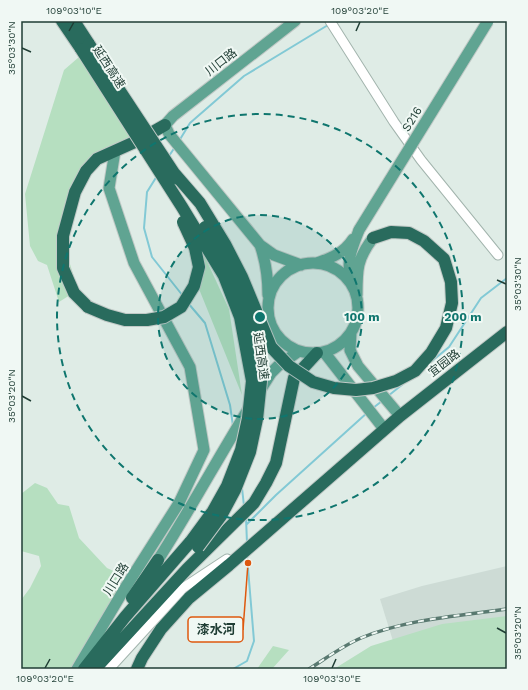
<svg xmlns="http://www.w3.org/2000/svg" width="528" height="690" font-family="'Work Sans','Noto Sans SC',sans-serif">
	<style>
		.built { fill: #cddbd5 }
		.green { fill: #b6dfc0 }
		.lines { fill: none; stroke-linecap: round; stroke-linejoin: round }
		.stream { stroke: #82c9d5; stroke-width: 2 }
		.minor-casing { stroke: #a2b4ad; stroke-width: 11 }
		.major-casing { stroke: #c0c9c6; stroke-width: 13 }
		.highway-casing { stroke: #c0c9c6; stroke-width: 14 }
		.minor { stroke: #fff; stroke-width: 9 }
		.major { stroke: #60a492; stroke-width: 11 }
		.highway { stroke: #296b5d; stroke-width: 12 }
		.rail-casing { stroke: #597970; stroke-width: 3.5 }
		.rail { stroke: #f0f8f4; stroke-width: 2; stroke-dasharray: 6; stroke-linecap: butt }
		.major-bridge-casing { stroke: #c0c9c6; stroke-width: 13; stroke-linecap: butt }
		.highway-bridge-casing { stroke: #c0c9c6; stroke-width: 14; stroke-linecap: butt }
		.major-bridge { stroke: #60a492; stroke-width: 11 }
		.highway-bridge { stroke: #296b5d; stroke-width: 12 }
		.ticks { fill: none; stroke: #1f3d34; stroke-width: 1.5 }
		.ring { fill: none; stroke: #0f766e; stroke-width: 2; stroke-dasharray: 7 5 }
		.labels { text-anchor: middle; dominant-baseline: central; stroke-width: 4; stroke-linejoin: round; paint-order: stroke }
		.street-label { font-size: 12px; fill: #1f3d34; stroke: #f0f8f4 }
		.centre { fill: #0f766e; stroke: #f0f8f4; stroke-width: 2 }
		.ring-label { font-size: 12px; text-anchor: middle; font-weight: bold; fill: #0f766e; stroke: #f0f8f4; stroke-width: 4; stroke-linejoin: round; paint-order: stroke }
		.leader { fill: none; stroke: #de580e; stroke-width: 1.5 }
		.callout-dot { fill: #de580e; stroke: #f0f8f4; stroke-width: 1.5 }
		.callout { fill: #f0f8f4; stroke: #de580e; stroke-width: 1.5 }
		.callout-label { font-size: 13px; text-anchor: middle; font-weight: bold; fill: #1f3d34 }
		.neatline { fill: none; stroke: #1f3d34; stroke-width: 1.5 }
		.ticks-label { font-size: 10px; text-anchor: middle; fill: #1f3d34 }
	</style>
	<rect width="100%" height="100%" fill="#dfece6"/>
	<path class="built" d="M507,566v51l-114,24 -13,-42 42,-13z"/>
	<path class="green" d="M79,57l51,81 -37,21 -18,29 -9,63 12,39 -19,12 -12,-37 -9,-4 -8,-15 -5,-52 39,-124z
		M199,244l30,65 13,86 -45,-111z
		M35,483l12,5 11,16 11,2 10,32 28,30 13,6 7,7 -56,88h-50v-69l9,-12 11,-22 -2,-10 -18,-5v-57z
		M507,616v53h-173l37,-23 71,-22z
		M273,646l16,4 -17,19h-15z"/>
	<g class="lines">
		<path class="stream" d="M179,141l11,-18 54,-47 84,-51
			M169,156l6,-9
			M157,176l-10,16 -3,36 8,29 31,39
			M188,303l17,20 25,82 3,21
			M432,361l17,-14 32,-49 26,-20
			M388,396l15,-12
			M373,408l9,-7
			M242,488l2,18
			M246,518l1,25
			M247,524l29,-29 92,-83
			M233,669l14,-8 7,-20 -7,-85"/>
		<defs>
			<path id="minor" d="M330,21l64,101 27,38 77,95
				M109,669l74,-81 44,-29"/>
			<path id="major" d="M295,21l-122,95 -8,9 4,9 91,111 14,10 27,10
				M260,245c6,17 8,32 8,50
				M317,263c14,-5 27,-10 36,-24
				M268 308a45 45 0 1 1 90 0a45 45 0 1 1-90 0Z
				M352,285c-6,-25 -2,-31 7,-55
				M357,295c0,-26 0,-36 16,-57
				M351,332l-1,18 8,16 42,50
				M324,352l60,77
				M259,392l12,-19 7,-7 21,-15
				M158,560c32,-50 60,-102 91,-152
				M77,669l48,-81 54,-85 25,-53 -14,-83 -56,-104 -25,-75 6,-37"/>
			<path id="highway" d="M62,21l19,28
				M74,21l15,23
				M88,307l-14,-14 -11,-25v-32l12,-44 11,-21 11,-12 40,-18 28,-16
				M132,598l26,-38
				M96,668l91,-99 67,-66 12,-20 10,-20 18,-85 23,-25
				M84,669l41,-52 66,-76
				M137,669l5,-11 19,-29 28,-31 40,-33 171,-149 107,-84"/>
		</defs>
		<use href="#minor" class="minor-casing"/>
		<use href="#major" class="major-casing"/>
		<use href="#highway" class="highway-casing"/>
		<use href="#minor" class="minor"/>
		<use href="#major" class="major"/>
		<use href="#highway" class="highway"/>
		<defs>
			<path id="rail" d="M309,669c16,-10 35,-24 52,-31 46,-19 97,-22 146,-29"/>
		</defs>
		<use href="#rail" class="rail-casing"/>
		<use href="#rail" class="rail"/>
		<defs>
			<path id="major-bridge" d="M359,230l129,-209"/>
			<path id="highway-bridge" d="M89,44l89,135
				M81,49l101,158 42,69 16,41 12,64 -4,37 -7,32 -14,36 -14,25 -22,30
				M174,173l26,30 25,41 17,33 29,70 18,19 24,16 21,6 22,2 17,-2 23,-7 19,-10 16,-18 15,-25 6,-25 -1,-21 -7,-23 -20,-18 -15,-8 -18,-1 -18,6
				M88,307l19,8 18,5h22l17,-3 17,-10 13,-21 5,-19 -4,-19 -12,-26
				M198,547l23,-31 14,-26 15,-38 7,-33 4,-38 -12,-66 -14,-33 -30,-55"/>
		</defs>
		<use href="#major-bridge" class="major-bridge-casing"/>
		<use href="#highway-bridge" class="highway-bridge-casing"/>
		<use href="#major-bridge" class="major-bridge"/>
		<use href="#highway-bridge" class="highway-bridge"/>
	</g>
	<path class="ticks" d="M69,31l5,-9M356,31l4,-9M22,48l9,4M497,280l9,4M22,396l9,5M497,628l9,5M45,668l5,-9M332,668l4,-9"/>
	<circle cx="260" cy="317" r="102" fill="#0f766e" fill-opacity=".12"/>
	<g class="ring">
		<circle cx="260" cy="317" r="102"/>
		<circle cx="260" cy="317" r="203"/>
	</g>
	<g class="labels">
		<g class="street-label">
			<text transform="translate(221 62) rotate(-38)">川口路</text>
			<text transform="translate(109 67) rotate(57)">延西高速</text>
			<text transform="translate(412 119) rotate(-58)">S216</text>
			<text transform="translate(261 356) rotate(82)">延西高速</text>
			<text transform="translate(444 363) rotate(-38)">宜园路</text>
			<text transform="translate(116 579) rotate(-58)">川口路</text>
		</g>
	</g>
	<circle cx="260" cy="317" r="6" class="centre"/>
	<g class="ring-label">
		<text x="362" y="321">100 m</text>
		<text x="463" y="321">200 m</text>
	</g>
	<path class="leader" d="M248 563L243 630"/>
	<circle class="callout-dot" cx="248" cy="563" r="4"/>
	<rect class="callout" x="188" y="617" width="55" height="25" rx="4"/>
	<g class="callout-label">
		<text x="216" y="634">漆水河</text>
	</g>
	<rect width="528" height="690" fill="none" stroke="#f0f8f4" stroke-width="44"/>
	<rect x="22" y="22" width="484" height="646" class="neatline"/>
	<g class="ticks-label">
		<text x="74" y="14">109°03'10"E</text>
		<text x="360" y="14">109°03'20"E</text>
		<text transform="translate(11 48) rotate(-90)" y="4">35°03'30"N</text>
		<text transform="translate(517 284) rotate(-90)" y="4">35°03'30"N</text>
		<text transform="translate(11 396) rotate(-90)" y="4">35°03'20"N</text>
		<text transform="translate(517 633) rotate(-90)" y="4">35°03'20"N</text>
		<text x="45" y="682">109°03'20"E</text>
		<text x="332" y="682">109°03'30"E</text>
	</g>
</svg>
